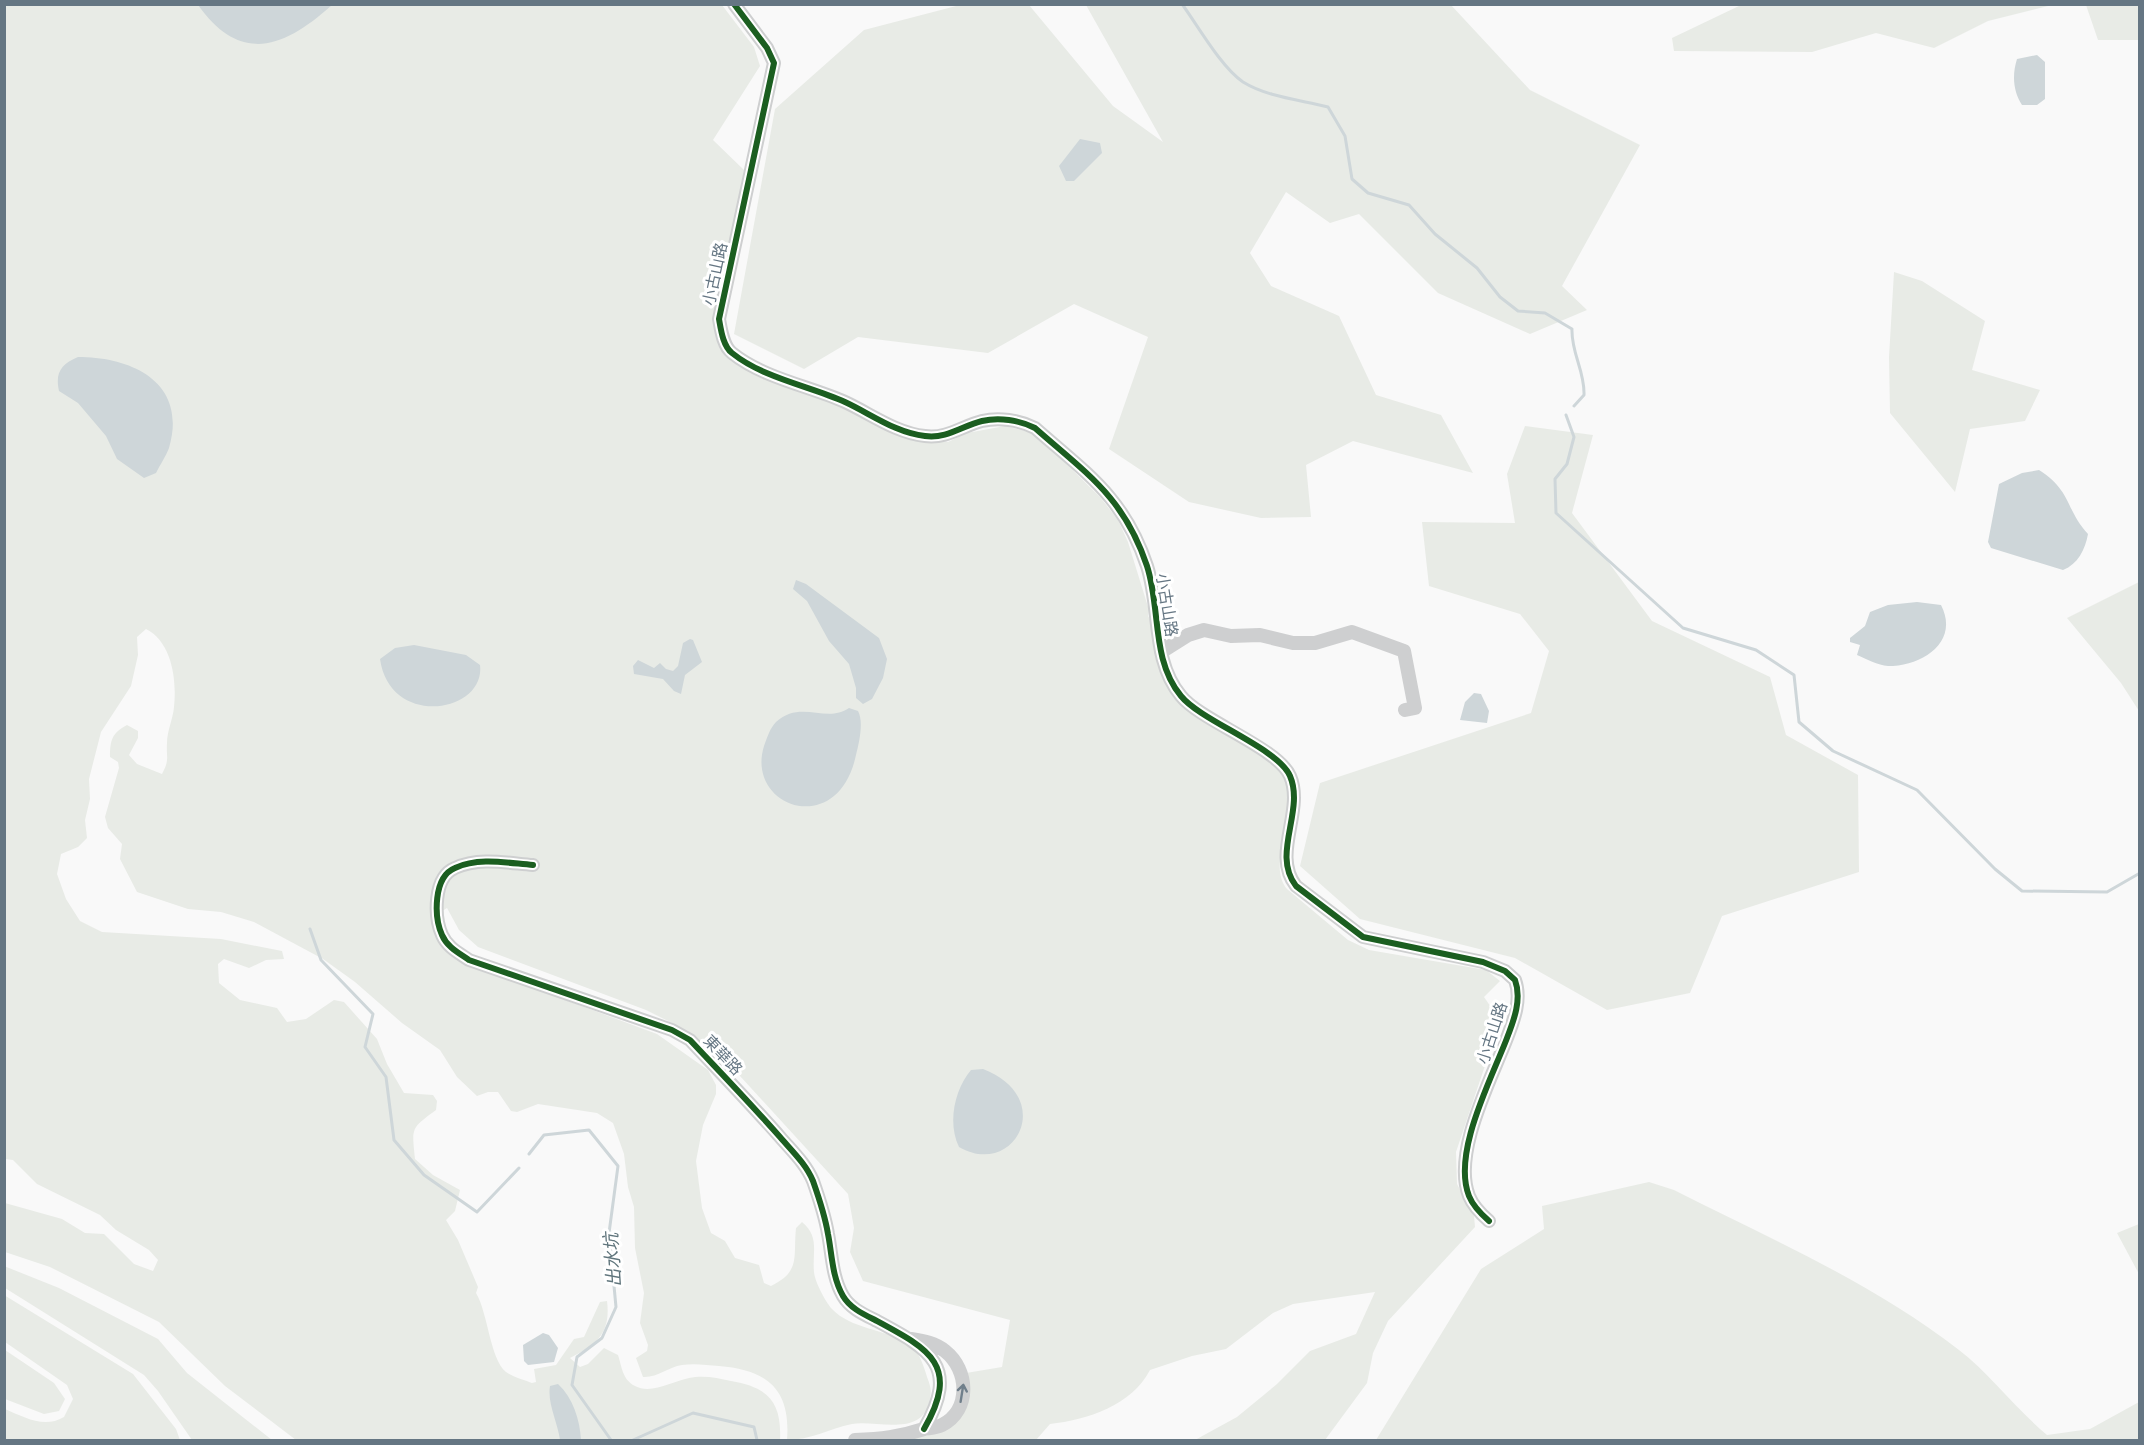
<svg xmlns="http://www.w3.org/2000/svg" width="2144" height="1445" font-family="Jost,'Noto Sans TC',sans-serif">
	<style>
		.green { fill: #e8ebe6 }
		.water { fill: #ced6d9 }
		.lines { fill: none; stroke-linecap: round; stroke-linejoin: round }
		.stream { stroke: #ced6d9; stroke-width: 3 }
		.minor { stroke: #cecfd0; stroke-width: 14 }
		.cycleway-casing { stroke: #fff; stroke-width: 10 }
		.cycleway { stroke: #1b5e20; stroke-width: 6 }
		.oneway { stroke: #707f8b }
		.labels { text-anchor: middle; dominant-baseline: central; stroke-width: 6; stroke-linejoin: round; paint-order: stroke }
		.street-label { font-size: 16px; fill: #657683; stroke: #fff }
		.water-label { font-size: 18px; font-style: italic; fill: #60757c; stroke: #fff }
	</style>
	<rect width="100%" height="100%" fill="#f9f9f9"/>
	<path class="green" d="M5,5h717l32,42 6,19 -47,74 31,30 -29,159 4,17 205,96h24l19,-9 38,-7 31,8 64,63 18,23 10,22 21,68 -1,6c19,30 18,57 45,83 26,26 61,40 84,69 4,4 10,9 12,14 12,30 -24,81 -2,107l61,51 21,10 117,20 14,11 -16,16 9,13 11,-1 -48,143 1,32 17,32 1,11 -87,94 -15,32 -6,30 -42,57h-130l42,-23 40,-33 33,-33 46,-17 19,-42 -82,12 -20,9 -47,36 -34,7 -42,14c-18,35 -63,50 -100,54l-14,16h-159l53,-5 16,-8 20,-54 36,-6 8,-47 -147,-39 -13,-29 4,-24 -6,-34 -119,-130 -53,-39 -30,-15 -168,-63 -19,-17 -12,-22 -16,10 2,9 30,35 194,72 51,36 8,15v9l-13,31 -7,36 6,47 9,25 14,8 10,17 24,7 5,18 7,3c30,-15 22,-28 25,-58l6,-6c18,15 10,30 12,50 1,10 11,29 18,37 19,20 52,20 75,34 12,7 16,21 20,34 4,10 5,15 2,26 -9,34 -53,17 -77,21 -23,5 -42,16 -65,16 4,-51 -20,-70 -68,-74 -12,-1 -25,-3 -37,-1 -14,2 -25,13 -39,12l-7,-19 11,-7 1,-6 -8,-22 4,-30 -9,-45 -1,-41 -6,-20 -4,-33 -11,-31 -16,-10 -59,-9 -21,8 -6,-1 -13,-19h-10l-11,4 -20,-19 -17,-27 -38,-27 -47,-41 -32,-23 -69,-37 -33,-10 -33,-3 -51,-17 -17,-33 2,-15 -14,-16 -3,-11 14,-49 -1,-6 -8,-5c0,-17 2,-24 17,-32l11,6v7l-9,17 8,9 25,10c8,-15 4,-16 5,-31 0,-12 6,-24 7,-36 3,-27 -2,-65 -28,-78l-9,8 1,18 -7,31 -30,46 -12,47 1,20 -5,21 2,18 -9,9 -17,7 -4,20 9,25 14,22 22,11 119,7 61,12 2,8 -18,1 -17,8 -25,-9 -6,5 1,19 21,17 37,8 10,14 19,-3 28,-19 10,2 33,37 10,25 17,29 29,2 4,6 -1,9c-26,19 -24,18 -21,49l18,16 27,15 -5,21 -9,9 12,20 20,47 -2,6c12,20 14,66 30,79 7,5 18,8 26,11l4,-1 -2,-13 22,-4 18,-26 10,-2 16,-35 7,-1c4,32 -10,44 -37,57l10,9 8,-3 16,-16 14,7c4,12 4,24 17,31 16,9 38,-5 54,-8 15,-3 28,0 42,3 36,6 51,20 49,59h-484l-71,-54 -66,-64 -109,-55 -45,-15v-49l57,16 23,14 19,1 30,30 19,7 5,-11 -9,-10 -33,-20 -16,-15 -63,-31 -24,-24 -8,-1z
		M960,5h69l84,101 50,36 -77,-137h365l79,85 110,55 -78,141 25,24 -57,24 -92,-41 -79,-79 -29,9 -44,-31 -36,61 21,33 68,30 37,79 65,20 32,58 -120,-32 -47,24 5,52 -50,1 -72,-16 -80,-53 39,-112 -74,-33 -86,49 -130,-16 -54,32 -70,-35 41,-225 89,-79z
		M1741,5v-1l311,1 -64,16 -54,27 -58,-15 -64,19 -138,-1 -2,-13z
		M2086,5h53v35h-41z
		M1894,272l28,9 63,40 -13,49 68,20 -15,31 -55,8 -15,63 -65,-79 -1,-56z
		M1525,426l68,9 -21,78 80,108 118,56 16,58 72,40 1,97 -137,44 -32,77 -83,17 -92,-52 -155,-39 -60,-53 20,-83 211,-70 18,-62 -29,-37 -91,-28 -7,-64 93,1 -8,-49z
		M2139,582v129l-18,-28 -54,-65z
		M1649,1182l25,8c97,49 199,93 285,160 30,23 57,59 88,85l43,-6 49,-27v38h-763l105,-171 63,-40 -2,-23z
		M2139,1224v50l-22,-41z
		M4,1266l55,22 99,51 29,34 85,67h-80l-34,-49 -14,-16 -139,-87z
		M4,1295l129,79 43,55 4,11h-175v-31c19,8 39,20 59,8l9,-18 -6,-14 -62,-43z
		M5,1350l49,33 11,16 -6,12 -15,3 -39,-15z"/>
	<path class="water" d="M198,5h134c-48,43 -91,60 -134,0z
		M2037,55l8,7v37l-8,6h-15c-9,-14 -10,-30 -5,-46z
		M1080,139l20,4 2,10 -28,28h-8l-7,-15z
		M78,357c55,0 110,26 91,91 -3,8 -9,17 -13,25l-12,5 -27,-19 -11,-23 -28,-33 -19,-12c-4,-18 2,-27 19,-34z
		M2039,470c33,21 26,39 49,64 -3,16 -10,30 -25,36l-72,-22 -3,-6 11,-58 23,-11z
		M796,580l10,4 73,54 8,21 -4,19 -11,21 -9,5 -7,-6v-10l-7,-24 -20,-23 -22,-40 -14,-12z
		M1917,602l24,3c19,37 -19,61 -53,61 -10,-1 -22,-7 -31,-11l3,-10 -10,-3v-4l15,-12 5,-14 18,-7z
		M690,639l3,1 9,22 -17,13 -4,19 -7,-3 -11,-12 -29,-5 -1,-8 5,-6 16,8 6,-5 6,6 7,2 5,-5 5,-23z
		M414,645l52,10 14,10c6,48 -90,64 -100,-6l15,-11z
		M1474,693l7,1 8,17 -2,12 -27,-3 5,-18z
		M849,708l9,3c6,11 1,32 -2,44 -18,85 -111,52 -92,-9 3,-8 6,-18 12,-24 25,-23 50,2 73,-14z
		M983,1069c75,29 31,110 -24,78 -12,-25 -4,-58 12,-77z
		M543,1333l6,2 9,13 -4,14 -26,3 -4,-4 -1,-16z
		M558,1384c15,14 22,36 23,56h-21c-2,-17 -13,-37 -10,-54z"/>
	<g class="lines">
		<path class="stream" d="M1182,4c16,22 39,63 61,78 24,15 58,18 85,25l17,29 7,43 16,14 41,12 26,29 42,34 23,29 18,14 27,2 27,16c-1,24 13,42 12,66l-10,11
			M1566,415l8,22 -7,27 -12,15 1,34 127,115 73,22 38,25 5,47 34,29 84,39 78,79 27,22 85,1 33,-19
			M310,929l11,31 52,54 -8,33 21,30 8,63 30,35 53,37 42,-44
			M529,1154l15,-19 45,-5 29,36 -9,67 7,74 -14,31 -25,19 -5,28 39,55
			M633,1440l60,-27 61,14 3,13"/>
		<path class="minor" d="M734,4l33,44 7,15 -55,256c2,11 4,27 13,34 31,25 77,33 113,49 26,12 51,31 80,34 22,3 37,-10 57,-15 17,-4 37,-1 53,7 52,46 89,69 112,138 14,43 4,94 34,130 20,25 97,52 109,80 15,35 -19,78 6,110l67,51 120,25 22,9 10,9c7,19 -1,40 -8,58 -16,42 -55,115 -38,158 4,10 12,18 20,25
			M1161,652l27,-17 16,-5 27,6 29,-1 33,8h22l37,-11 52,19 11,57 -10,2
			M533,865c-26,-2 -54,-8 -78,3 -22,9 -21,49 -13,67 5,12 17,18 27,25l203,70 18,10c30,32 61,64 90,97 12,14 26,27 33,44 6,17 12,35 15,53 4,20 4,43 15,62 7,12 20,18 32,24 54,29 86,45 49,109
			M855,1440c25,-1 45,-3 69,-11 5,-1 12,-1 18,-4 29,-15 27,-55 3,-74 -10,-8 -21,-10 -34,-12"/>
		<defs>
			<path id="cycleway" d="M734,4l33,44 7,15 -55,256c2,11 4,27 13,34 31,25 77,33 113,49 26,12 51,31 80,34 22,3 37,-10 57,-15 17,-4 37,-1 53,7 52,46 89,69 112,138 14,43 4,94 34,130 20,25 97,52 109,80 15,35 -19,78 6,110l67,51 120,25 22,9 10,9c7,19 -1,40 -8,58 -16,42 -55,115 -38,158 4,10 12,18 20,25
				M533,865c-26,-2 -54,-8 -78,3 -22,9 -21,49 -13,67 5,12 17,18 27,25l203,70 18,10c30,32 61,64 90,97 12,14 26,27 33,44 6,17 12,35 15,53 4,20 4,43 15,62 7,12 20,18 32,24 54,29 86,45 49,109"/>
		</defs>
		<use href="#cycleway" class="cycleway-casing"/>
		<use href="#cycleway" class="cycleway"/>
	</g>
	<defs><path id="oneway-shaft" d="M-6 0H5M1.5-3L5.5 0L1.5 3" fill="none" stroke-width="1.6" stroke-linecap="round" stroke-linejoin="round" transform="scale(1.5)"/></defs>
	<use class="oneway" href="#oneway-shaft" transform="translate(962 1393) rotate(-81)"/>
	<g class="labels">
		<g class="street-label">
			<text transform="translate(715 274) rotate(-78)">小古山路</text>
			<text transform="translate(1167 605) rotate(81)">小古山路</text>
			<text transform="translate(1492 1033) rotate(-72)">小古山路</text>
			<text transform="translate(723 1055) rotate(47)">東華路</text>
		</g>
		<g class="water-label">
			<text transform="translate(613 1260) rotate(-94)">出水坑</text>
		</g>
	</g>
	<rect width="2144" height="1445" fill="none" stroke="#657683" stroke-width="12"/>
</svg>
